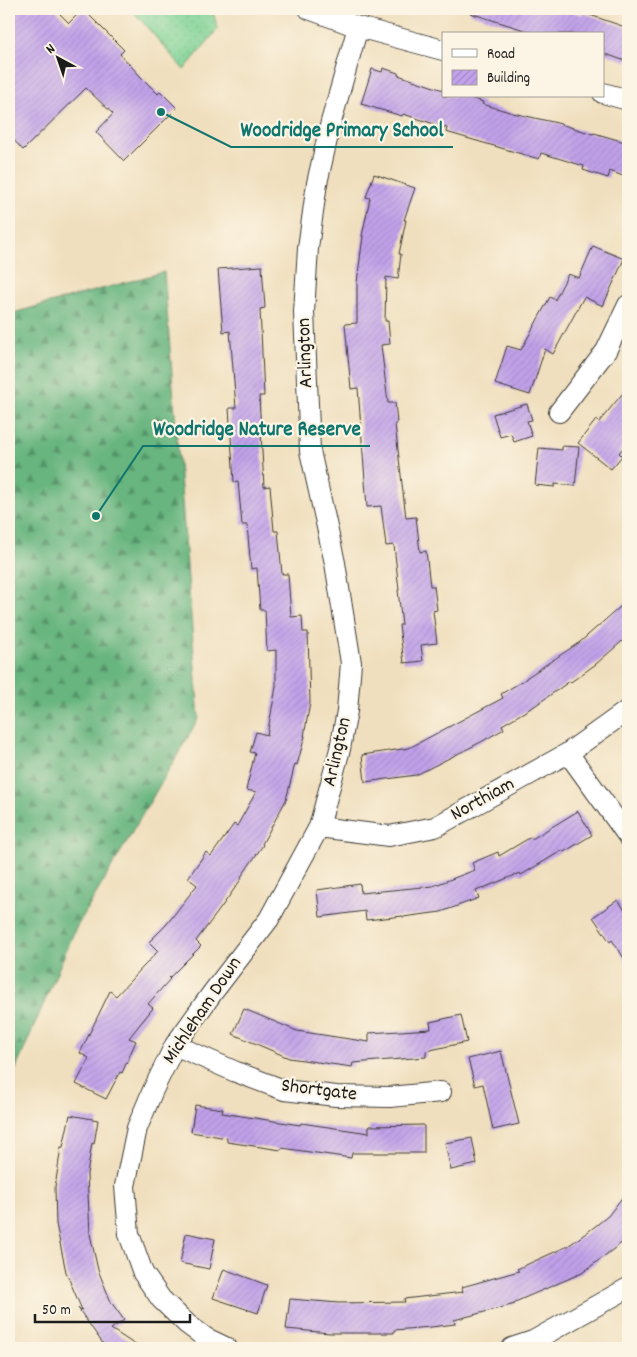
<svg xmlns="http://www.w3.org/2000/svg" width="637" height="1357" font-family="Dekko,sans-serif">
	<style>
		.forest { fill: url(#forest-firs); stroke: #42684e }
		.park { fill: url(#park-dots); stroke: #4e7859 }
		.building { fill: url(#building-hatch) }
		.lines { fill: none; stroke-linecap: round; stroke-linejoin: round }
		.minor-casing { stroke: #3c3934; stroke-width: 22 }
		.minor { stroke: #fff; stroke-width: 20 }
		.labels { text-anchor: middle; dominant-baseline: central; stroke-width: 4.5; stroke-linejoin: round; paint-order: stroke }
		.street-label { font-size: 20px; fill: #1c1c1c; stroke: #fcf5e5 }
		.leader { fill: none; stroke: #0f766e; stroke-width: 2 }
		.callout-dot { fill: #0f766e; stroke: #fcf5e5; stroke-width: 2 }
		.callout-label { font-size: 21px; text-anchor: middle; font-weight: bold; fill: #0f766e; stroke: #fcf5e5; stroke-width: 4.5; stroke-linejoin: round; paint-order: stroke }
	</style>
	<defs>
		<pattern id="forest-firs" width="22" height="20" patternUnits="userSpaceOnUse" patternTransform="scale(1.25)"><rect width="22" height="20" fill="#67b57f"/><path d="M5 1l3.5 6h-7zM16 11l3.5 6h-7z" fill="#549267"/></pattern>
		<pattern id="park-dots" width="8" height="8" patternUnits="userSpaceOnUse" patternTransform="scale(1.25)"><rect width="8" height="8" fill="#7fd396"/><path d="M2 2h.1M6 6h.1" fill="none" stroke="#6db581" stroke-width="1.8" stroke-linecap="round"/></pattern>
		<pattern id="building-hatch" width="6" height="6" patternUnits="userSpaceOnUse" patternTransform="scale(1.25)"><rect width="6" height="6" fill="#c1a1ea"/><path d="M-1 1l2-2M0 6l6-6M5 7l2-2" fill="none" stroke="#a58ac8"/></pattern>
	</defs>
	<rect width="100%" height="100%" fill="#fcf5e5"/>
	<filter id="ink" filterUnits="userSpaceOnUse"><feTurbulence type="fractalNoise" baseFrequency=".02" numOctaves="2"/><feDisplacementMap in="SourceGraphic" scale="10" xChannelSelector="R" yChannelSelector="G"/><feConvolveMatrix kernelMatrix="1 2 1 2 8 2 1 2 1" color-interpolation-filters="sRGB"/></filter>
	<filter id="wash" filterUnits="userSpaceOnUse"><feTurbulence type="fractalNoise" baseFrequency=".0096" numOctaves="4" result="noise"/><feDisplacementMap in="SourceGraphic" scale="20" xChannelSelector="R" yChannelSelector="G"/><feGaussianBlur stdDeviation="1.12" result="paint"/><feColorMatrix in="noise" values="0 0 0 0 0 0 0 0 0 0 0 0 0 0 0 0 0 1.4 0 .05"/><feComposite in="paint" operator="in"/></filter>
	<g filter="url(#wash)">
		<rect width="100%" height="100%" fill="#f0dfbe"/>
		<path class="forest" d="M164,272l35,446 -124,212 -66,155v-771z"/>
		<path class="park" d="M137,9h64l12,4 5,16 -34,41 -50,-58z"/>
		<g id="blocks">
			<path class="building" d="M9,9h46l14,14 14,-14 41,41 -4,4 21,23 17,17 2,-3 17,17 -53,53 -28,-29 17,-18 -27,-26 -63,62 -14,-15z
				M470,9h94l19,6 1,-2 44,15v34l-25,-9v-19h-66l-67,-21z
				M383,68l15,5v2l45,15v6h23l17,6 -1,2 31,9 44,10 36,11 1,-1 34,10v35l-18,-7 -2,7 -25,-8 1,-4 -43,-13 -2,6 -93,-27 1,-4 -44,-14 -1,2 -41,-12 11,-35 10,3z
				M374,174l41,14 -11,32h2l-7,34h2l-3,25 -12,-2 -1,44h3l2,23 -9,1 7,58h7l2,20 -2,1 11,94 10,-1 4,35 6,-1 4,35h4l3,24 -4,1 4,32 -16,2 2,16 -19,2 -5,-38h3l-4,-35h1l-5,-45 -8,1 -5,-40 -14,1 -9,-119 -7,1 -6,-65 12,-1v-41l6,-46h-1l8,-38 -4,-1z
				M593,246l31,13 -21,47 -19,-9 -31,57 -8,-5 -15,46 -35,-11 12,-38 14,4 29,-53 5,3 13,-26 11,4z
				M262,266l3,42 -5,1 4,87h-5l5,91 6,-1 4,45h4l4,43h6l3,43 11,-1 1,16h5l2,71 -6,33h1l-8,29 -2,-1 -9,36 -24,44 1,1 -22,32 1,1 -22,31 -24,32 5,5 -32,32 1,1 -22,25 5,4 -24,30 7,3 -14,32 -2,-1 -14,27 -30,-15 13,-26 -9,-5 30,-62 6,5 42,-45 -9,-9 17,-17 31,-40 -9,-7 18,-26 5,4 23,-32 3,2 19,-34 -10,-2 9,-37 -5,-1 6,-20 11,3 9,-48v-37l-9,1 -2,-41h-5l-3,-42 -6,1 -4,-44h-5l-4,-44 -4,1 -5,-74h7l-4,-52 -2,-25 -7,1 -5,-63z
				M628,387v55l-9,11 3,3 -11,13 -33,-26 18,-23 3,2z
				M527,404l5,16 -5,1 5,15 -18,6 -3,-8 -11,3 -7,-23z
				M562,446l17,1 -4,39 -20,-2v3l-20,-2 4,-37 23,2z
				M628,600v36l-32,28 -25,18 -1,-1 -34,24 -34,20 2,4 -23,13 -65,33 -51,7 -3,-27 47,-7 94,-50 -2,-4 25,-15v-1l54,-36z
				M578,811l14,24 -28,17 -1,-2 -42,25 -1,-2 -44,18 3,7 -38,14 -38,5v-1l-37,4 -1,-9 -45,6 -3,-27 43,-6 1,9 72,-7 42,-16 -3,-7 26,-11 1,4 32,-19 1,2z
				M618,900l10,15v49l-16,-24 -2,2 -17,-25z
				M244,1009l53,22 72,11v-9l62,-4 -1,-7 31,-7 6,27 -41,9v6l-73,6 -1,4 -63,-9 -56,-24z
				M501,1051l18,73 -26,6 -10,-46 -8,2 -7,-27z
				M195,1105l28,4 -1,4 78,12 1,-2 68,10v-7l55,-1v28h-72l-1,5 -69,-10 -1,2 -54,-8v-4l-36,-6z
				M70,1115l28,5 -4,24 -2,-1 -5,31 3,60 8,36 13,32 13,18 -13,9 29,19h-34l-28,-40 4,2 -16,-38 -10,-48 -1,-37 6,-40h2z
				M472,1138l5,26 -26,6 -6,-27z
				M628,1190v48l-46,35 -67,29v2l-61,16 1,4 -24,3 -37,3v3h-64l-44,-4 4,-30 49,4 66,-1 -1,-3 59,-7 -1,-5 57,-16 -2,-2 51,-23 21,-15 19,-15z
				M186,1233l29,6 -6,30 -29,-6z
				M224,1269l43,16 -9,28 -45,-15z"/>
		</g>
	</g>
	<g filter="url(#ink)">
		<use href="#blocks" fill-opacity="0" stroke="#3c3934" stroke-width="1"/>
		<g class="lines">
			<defs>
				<path id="minor" d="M309,9l49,18 85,23
					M603,93l25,7
					M559,412l47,-61 22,-46
					M568,753l60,83
					M319,827l70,9 46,-9 133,-74 60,-43
					M175,1045l61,27 48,18 52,6 54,1 51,-5
					M227,1348l-21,-10 -19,-14 -26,-25 -18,-26 -14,-39 -4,-48 12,-58 16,-38 22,-45 38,-53 56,-73 50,-92 21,-78 7,-38 4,-48 -16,-100 -25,-112 -6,-139 4,-64 9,-65 14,-61 27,-95
					M512,1348l21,-7 95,-53"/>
			</defs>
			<use href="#minor" class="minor-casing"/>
			<use href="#minor" class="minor"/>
		</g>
	</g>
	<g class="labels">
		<g class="street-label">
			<text transform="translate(306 353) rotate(-92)">Arlington</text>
			<text transform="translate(338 752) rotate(-77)">Arlington</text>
			<text transform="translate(483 800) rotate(-29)">Northiam</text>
			<text transform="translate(203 1011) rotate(-56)">Michleham Down</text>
			<text transform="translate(319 1091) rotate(7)">Shortgate</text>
		</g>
	</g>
	<path class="leader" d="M161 112L231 147H453M96 516L143 446H370"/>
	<g class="callout-dot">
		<circle cx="161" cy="112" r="5"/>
		<circle cx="96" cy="516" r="5"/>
	</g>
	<g class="callout-label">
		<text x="342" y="136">Woodridge Primary School</text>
		<text x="257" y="435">Woodridge Nature Reserve</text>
	</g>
	<rect width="637" height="1357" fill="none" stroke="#fcf5e5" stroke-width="30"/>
	<rect x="442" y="32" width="162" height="65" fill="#fcf5e5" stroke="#a29e95"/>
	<rect x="452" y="49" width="25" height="8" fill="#ffffff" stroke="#a29e95"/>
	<text x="487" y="58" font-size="15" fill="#1c1c1c">Road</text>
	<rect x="452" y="70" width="25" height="15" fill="url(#building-hatch)" stroke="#a29e95"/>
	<text x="487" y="82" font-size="15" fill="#1c1c1c">Building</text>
	<g transform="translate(58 58) rotate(320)" stroke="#fcf5e5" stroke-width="4" paint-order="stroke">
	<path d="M0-4L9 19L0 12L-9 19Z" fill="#1c1c1c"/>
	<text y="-8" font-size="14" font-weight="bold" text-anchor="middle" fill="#1c1c1c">N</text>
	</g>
	<path d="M35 1314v8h155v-8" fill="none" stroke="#1c1c1c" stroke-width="2.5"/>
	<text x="42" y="1314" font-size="15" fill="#1c1c1c" stroke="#fcf5e5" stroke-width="4" paint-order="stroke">50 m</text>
</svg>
